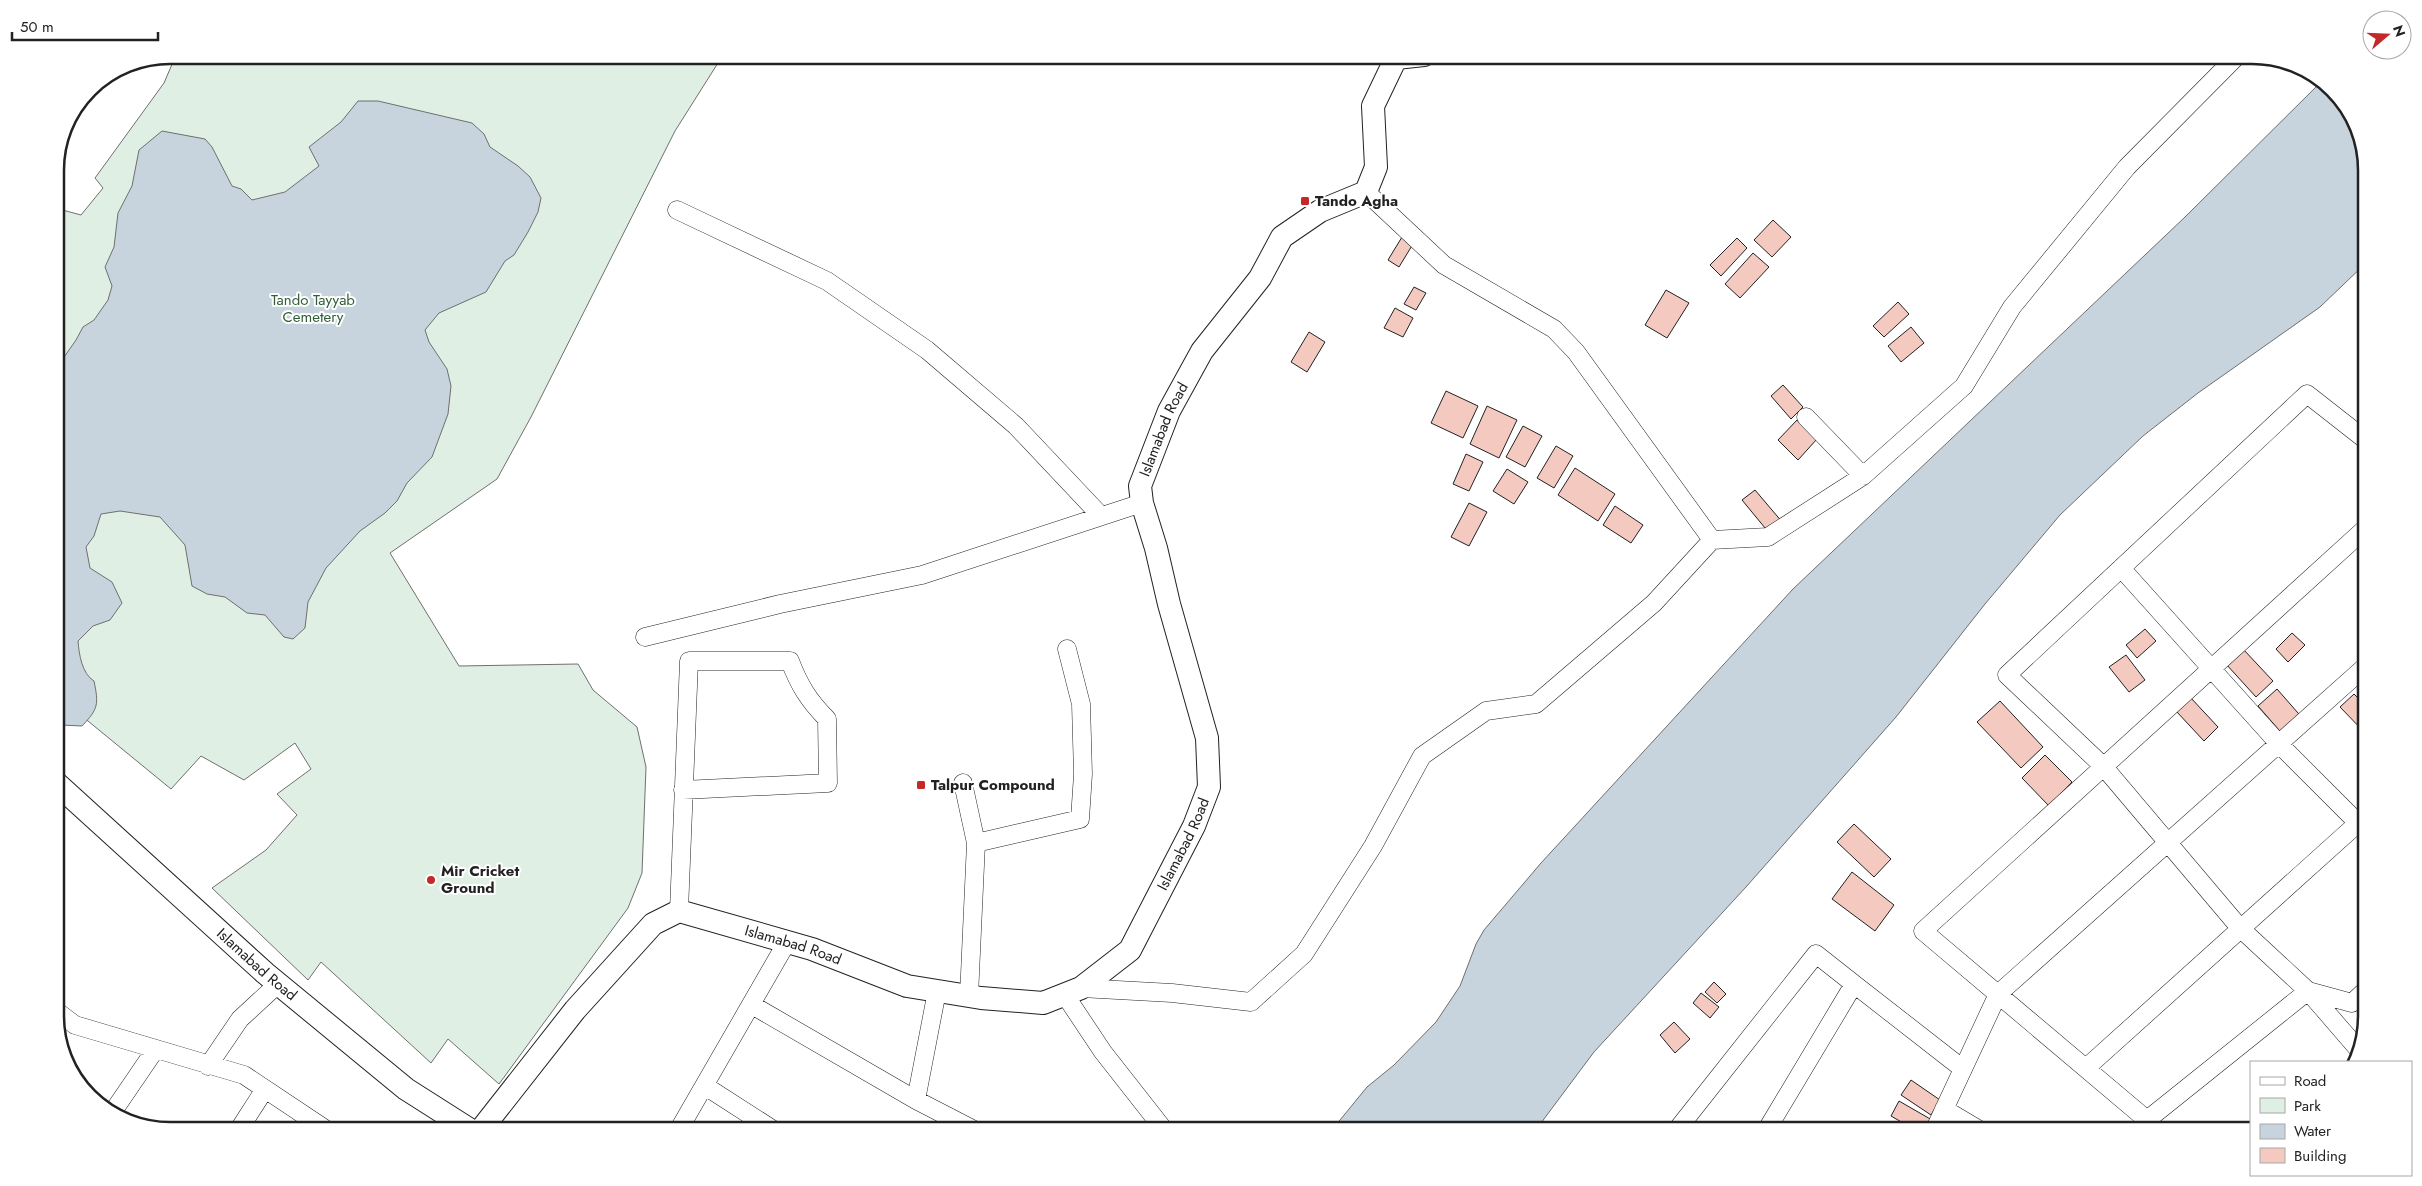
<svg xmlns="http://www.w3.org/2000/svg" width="2422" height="1186" font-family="Jost,sans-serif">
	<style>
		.green { fill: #e0efe3; stroke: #6f6f6f }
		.water { fill: #c7d3dd; stroke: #6f6f6f }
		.building { fill: #f3c9c0; stroke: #222 }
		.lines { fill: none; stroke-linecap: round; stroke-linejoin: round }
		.minor-casing { stroke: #222; stroke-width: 19 }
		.tertiary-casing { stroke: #222; stroke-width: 24 }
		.minor { stroke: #fff; stroke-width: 18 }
		.tertiary { stroke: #fff; stroke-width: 22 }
		.poi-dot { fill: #c62828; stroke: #fff; stroke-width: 2 }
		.labels { text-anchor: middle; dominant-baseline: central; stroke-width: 4; stroke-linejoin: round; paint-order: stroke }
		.poi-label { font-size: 15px; font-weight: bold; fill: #222; stroke: #fff; text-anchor: start }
		.park-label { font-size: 15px; fill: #2f5e38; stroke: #fff }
		.street-label { font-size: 15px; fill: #222; stroke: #fff }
		.rim { fill: none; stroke: #222; stroke-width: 2.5 }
	</style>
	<rect width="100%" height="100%" fill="#fff"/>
	<path class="green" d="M176,55h547l-48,76 -144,286 -34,62 -107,74 69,113 119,-2 15,26 44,37 9,40 -4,106 -14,35 -129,176 -51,-45 -17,24 -110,-101 -13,18 -96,-92 54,-38 31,-35 -20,-21 34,-25 -16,-26 -51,37 -43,-24 -30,33 -116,-95v-486l26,7 22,-27 -8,-10 69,-95z"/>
	<path class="water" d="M2321,82l27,24 19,56v100l-47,45 -122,86 -55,43 -83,79 -75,89 -89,113 -150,170 -152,165 -59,79h-204l36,-44 27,-22 42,-43 24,-36 16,-42 8,-14 57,-67 252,-274 392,-372z
		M358,101h20l94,22 12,11 6,13 28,19 12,11 11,21 -3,14 -10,20 -14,23 -9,6 -19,31 -47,21 -14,17 4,12 18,27 4,17 -3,28 -16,43 -25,26 -10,18 -12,12 -25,18 -34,37 -18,34 -3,26 -12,11 -9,-2 -19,-22 -18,-2 -22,-16 -18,-3 -15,-8 -7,-41 -25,-28 -40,-6 -19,3 -7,22 -8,11 4,21 22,14 10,21 -12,17 -17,6 -15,15c1,13 4,33 16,40 5,24 4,28 -12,45l-21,-1 -6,-5v-350l21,-30 7,-13 11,-7 14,-20 4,-14 -7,-19 9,-20 4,-34 14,-27 7,-36 23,-19 43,8 7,8 20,39 9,3 11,11 33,-8 34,-26 -10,-19 32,-25z"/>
	<path class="building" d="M1773,220l18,17 -19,20 -18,-17z
		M1402,237l11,7 -14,23 -11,-7z
		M1737,238l10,10 -26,28 -11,-11z
		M1753,253l16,14 -29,31 -15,-14z
		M1414,287l12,6 -10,17 -12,-6z
		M1666,290l23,13 -22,35 -22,-13z
		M1898,302l11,12 -25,23 -11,-11z
		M1395,308l18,10 -10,19 -19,-9z
		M1911,327l13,16 -23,19 -13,-16z
		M1309,332l16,10 -18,30 -16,-10z
		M1783,385l20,22 -12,12 -20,-23z
		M1446,391l32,15 -15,32 -32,-15z
		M1487,406l30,14 -18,38 -29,-14z
		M1797,420l20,19 -19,21 -20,-20z
		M1523,426l19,10 -17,31 -19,-10z
		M1556,446l17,10 -19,32 -17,-10z
		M1466,454l17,8 -14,29 -16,-7z
		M1575,468l40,26 -17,27 -40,-26z
		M1507,469l21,13 -14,22 -21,-13z
		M1755,490l28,33 -13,11 -28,-34z
		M1469,503l18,9 -18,34 -18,-9z
		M1615,506l28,19 -12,18 -28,-18z
		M2145,629l11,12 -19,17 -11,-13z
		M2292,633l13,12 -17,17 -12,-13z
		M2243,649l30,32 -17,16 -30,-33z
		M2126,655l19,25 -16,12 -20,-25z
		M2277,689l28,32 -19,17 -28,-32z
		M2354,694l13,13v28l-27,-28z
		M2190,697l28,30 -14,14 -28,-30z
		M2000,701l43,46 -22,21 -44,-46z
		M2045,755l27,27 -23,24 -27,-28z
		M1854,824l37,35 -17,18 -37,-35z
		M1852,872l42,33 -19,26 -43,-32z
		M1714,982l12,12 -9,9 -12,-11z
		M1701,993l18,14 -9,11 -17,-15z
		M1674,1022l16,17 -15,14 -15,-18z
		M1911,1080l29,20 -9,15 -30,-20z
		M1899,1101l33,19 -7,11h-8l-26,-15z"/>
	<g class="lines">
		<defs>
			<path id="minor" d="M1366,192l78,73 110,64 22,23 136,188 56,-3 95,-61 101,-90 48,-79 115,-140 111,-112
				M677,210l150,71 100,69 89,76 85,90
				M1806,417l57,59
				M2367,527l-444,404 224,189 161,-129 44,12 15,-14
				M2121,568l158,176 88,88
				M645,637l135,-33 142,-29 220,-72
				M963,783l13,60 -7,153
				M976,843l104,-24 3,-45 -2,-70 -14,-55
				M679,911l10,-250h101c9,24 19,40 37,58l1,64 -145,7
				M1081,988l91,5 79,9 53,-48 69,-108 49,-90 64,-45 50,-7 118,-101 58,-63
				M1065,995l38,57 62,79
				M752,1005l164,95 60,31
				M55,1010l20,15 169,50 84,56
				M2359,1050l-51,-59 -68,-63 -137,-162 -96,-91 300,-281 60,47
				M208,1066l32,-47 38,-35
				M2086,1068l281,-253
				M705,1086l70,45
				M916,1100l21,-109
				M1944,1109l37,22
				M112,1113l43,-63
				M238,1131l27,-42
				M678,1131l109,-189
				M1676,1131l140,-177 38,30
				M1766,1131l88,-147 109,85
				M1934,1131l64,-137 369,-329"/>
			<g id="tertiary">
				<path id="s1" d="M55,782l210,191 141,116 66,42"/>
				<path id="s2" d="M480,1131l95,-121 78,-86 26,-13 133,38 95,37 74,12 62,5 38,-15 49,-38 64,-124 15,-39 -2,-49 -38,-134 -13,-56 -14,-45 -2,-17 29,-75 33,-60 58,-73 22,-41 38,-26 46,-19 10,-25 -3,-61 23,-48 28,-3"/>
			</g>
		</defs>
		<use href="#minor" class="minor-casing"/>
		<use href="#tertiary" class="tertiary-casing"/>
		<use href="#minor" class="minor"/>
		<use href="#tertiary" class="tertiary"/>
	</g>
	<g class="poi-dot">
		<rect x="1300" y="196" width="10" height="10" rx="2.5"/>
		<rect x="916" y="780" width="10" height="10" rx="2.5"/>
		<circle cx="431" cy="880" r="5"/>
	</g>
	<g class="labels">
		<g class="poi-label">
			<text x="1315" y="201">Tando Agha</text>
			<text x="931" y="785">Talpur Compound</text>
			<text x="441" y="871">Mir Cricket<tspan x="441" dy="17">Ground</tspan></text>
		</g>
		<g class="park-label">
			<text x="313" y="300">Tando Tayyab<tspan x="313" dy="17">Cemetery</tspan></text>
		</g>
		<g class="street-label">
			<text stroke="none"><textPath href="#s2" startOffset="1332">Islamabad Road</textPath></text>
			<text stroke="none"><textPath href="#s2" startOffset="898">Islamabad Road</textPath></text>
			<text stroke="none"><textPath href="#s2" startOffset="418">Islamabad Road</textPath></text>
			<text stroke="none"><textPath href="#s1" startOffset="272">Islamabad Road</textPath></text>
		</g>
	</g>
	<path d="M0 0H2422V1186H0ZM170 64H2252A106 106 0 0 1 2358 170V1016A106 106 0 0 1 2252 1122H170A106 106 0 0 1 64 1016V170A106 106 0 0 1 170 64Z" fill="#fff" fill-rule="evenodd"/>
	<path class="rim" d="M170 64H2252A106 106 0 0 1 2358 170V1016A106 106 0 0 1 2252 1122H170A106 106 0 0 1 64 1016V170A106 106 0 0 1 170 64Z"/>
	<rect x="2250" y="1061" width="162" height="115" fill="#ffffff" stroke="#a7a7a7"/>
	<rect x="2260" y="1077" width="25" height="8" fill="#ffffff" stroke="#a7a7a7"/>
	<text x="2294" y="1086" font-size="15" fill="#222222">Road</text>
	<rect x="2260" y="1098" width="25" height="15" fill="#e0efe3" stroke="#a7a7a7"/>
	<text x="2294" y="1111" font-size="15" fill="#222222">Park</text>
	<rect x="2260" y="1124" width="25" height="15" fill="#c7d3dd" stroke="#a7a7a7"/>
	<text x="2294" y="1136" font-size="15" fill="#222222">Water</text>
	<rect x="2260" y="1148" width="25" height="15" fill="#f3c9c0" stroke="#a7a7a7"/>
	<text x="2294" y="1161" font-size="15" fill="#222222">Building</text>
	<g transform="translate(2387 35) rotate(71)"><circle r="24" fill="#ffffff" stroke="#a7a7a7"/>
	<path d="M0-4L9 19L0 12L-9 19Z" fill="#c62828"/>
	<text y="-8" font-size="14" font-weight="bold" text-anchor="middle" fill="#222222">N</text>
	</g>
	<path d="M12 32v8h146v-8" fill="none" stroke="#222222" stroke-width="2.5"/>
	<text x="20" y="32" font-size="15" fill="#222222" stroke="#ffffff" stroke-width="4" paint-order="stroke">50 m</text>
</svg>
